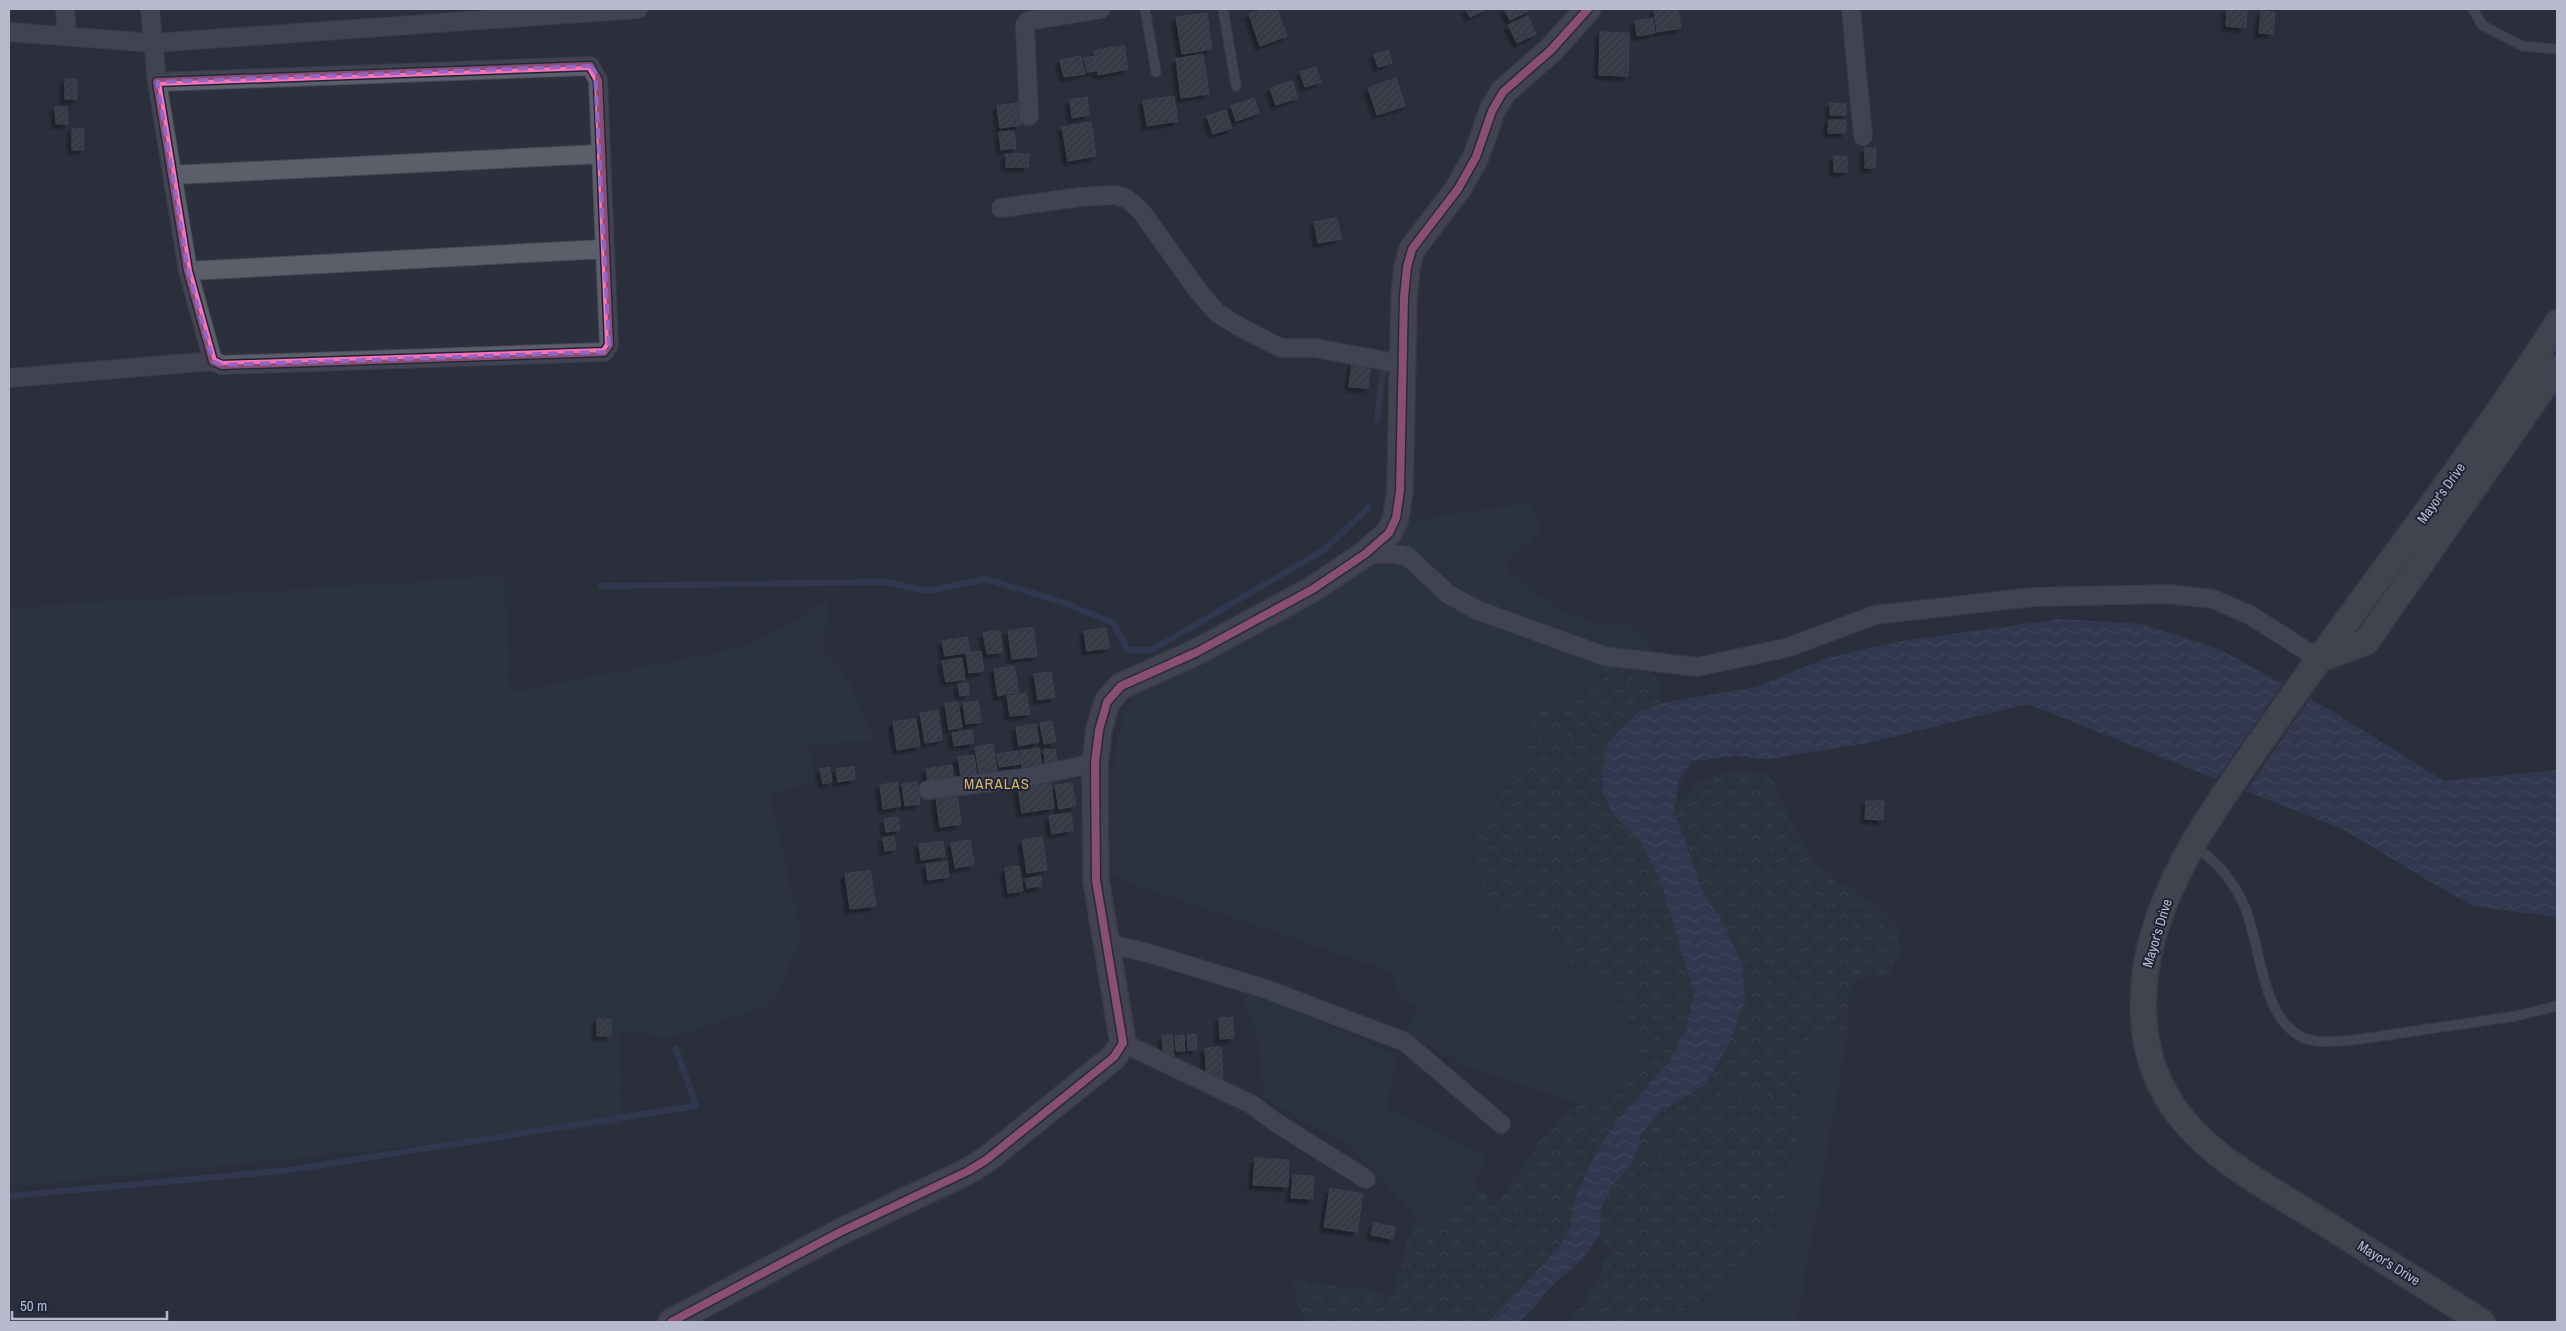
<svg xmlns="http://www.w3.org/2000/svg" width="2566" height="1331" font-family="'Archivo Narrow',sans-serif">
	<style>
		.grass { fill: #293842 }
		.forest { fill: url(#forest-crowns) }
		.water { fill: url(#water-waves) }
		.pier { fill: #2c2f3c }
		.lines { fill: none; stroke-linecap: round; stroke-linejoin: round }
		.stream { stroke: #3a4266; stroke-width: 6 }
		.building { fill: url(#building-hatch); stroke: #545763; filter: url(#shadow) }
		.lane-casing { stroke: #484b55; stroke-width: 11 }
		.street-casing { stroke: #484b55; stroke-width: 20 }
		.secondary-casing { stroke: #484b55; stroke-width: 28 }
		.lane { stroke: #5c5e69; stroke-width: 9 }
		.street { stroke: #5c5e69; stroke-width: 18 }
		.secondary { stroke: #5b5d67; stroke-width: 25 }
		.cycleway-casing { stroke: #1f2337; stroke-width: 11 }
		.cycleway { stroke: #fb73b8; stroke-width: 8 }
		.marked { fill: none; stroke: #9365c4; stroke-width: 4; stroke-dasharray: 10 6; stroke-linejoin: round }
		.labels { text-anchor: middle; dominant-baseline: central; stroke-width: 4; stroke-linejoin: round; paint-order: stroke }
		.street-label { font-size: 14px; fill: #b7bacc; stroke: #1f2337 }
		.neighbourhood-label { font-size: 15px; letter-spacing: 1px; fill: #d7b467; stroke: #1f2337 }
	</style>
	<defs>
		<pattern id="forest-crowns" width="20" height="18" patternUnits="userSpaceOnUse" patternTransform="scale(1.25)"><rect width="20" height="18" fill="#293842"/><path d="M2 6a3 3 0 1 1 6 0M12 15a3 3 0 1 1 6 0" fill="none" stroke="#46535c"/></pattern>
		<pattern id="water-waves" width="16" height="10" patternUnits="userSpaceOnUse" patternTransform="scale(1.25)"><rect width="16" height="10" fill="#3a4266"/><path d="M0 5q4-4 8 0t8 0" fill="none" stroke="#545b7b"/></pattern>
		<pattern id="building-hatch" width="6" height="6" patternUnits="userSpaceOnUse" patternTransform="scale(1.25)"><rect width="6" height="6" fill="#444651"/><path d="M-1 1l2-2M0 6l6-6M5 7l2-2" fill="none" stroke="#5d5f69"/></pattern>
		<filter id="shadow"><feDropShadow dx="-4.5" dy="4.5" stdDeviation="1" flood-color="#0009"/></filter>
	</defs>
	<rect width="100%" height="100%" fill="#2c2f3c"/>
	<path class="grass" d="M1529,503l12,27 -13,14 -23,17 5,13 53,38 32,10 34,3 20,16 6,32 -29,-4 -31,9 -19,15 -39,18 -9,19v34l-30,33 -25,65 25,50c18,3 37,4 51,16 10,8 11,27 21,36 7,7 19,9 26,15 15,13 46,55 45,75 -2,18 -47,41 -61,50l-114,-38 -61,-33 13,-26 -24,-15 4,-18 -264,-89 -23,-12 -1,-83 8,-52 13,-43 43,-22 71,-29 129,-81 34,-42z
		M504,576l6,117 235,-46 83,-46 -5,50 26,29 25,59 -67,6 10,36 -47,14 32,143 -30,66 -99,34 -55,-9 4,96 -613,62v-579z
		M1238,986l160,70 -12,51 101,49 -13,28 -38,42 -17,-6 -66,-72 -88,-49 -8,-65z
		M1833,1037h14l-50,285h-160l11,-7 28,2 40,-26 32,-24 29,-43 20,-72v-87l17,-21z"/>
	<path class="forest" d="M1626,669l29,4 7,30 -23,9 -26,102 27,26 20,40 34,112 -8,39 -17,30 -56,65 -39,74 -4,29 -13,19 -69,74h-182l-8,-16 -6,-28 101,17 16,-60 10,-15 17,6 38,-42 24,18 49,-70 18,-19 58,-36 14,-14 4,-10 -8,-27 -24,-34 -14,-14 -26,-14 -19,-35 -15,-11 -37,-6 -12,-13c0,-17 -13,-37 -17,-54l29,-48 30,-33v-34l9,-19 39,-18 19,-15z
		M1729,771l39,3 41,80 22,22 42,27 25,23 2,25 -10,23 -35,6 -7,20 -1,37c-27,-1 -34,8 -50,28v87l-20,72 -29,43 -72,50 -28,-2 -11,7h-67l28,-44 11,-28 -9,-15 2,-30 11,-21 21,-23 7,-26 18,-22 29,-16 54,-134 -18,-38 -21,-33 -29,-81 24,-29z"/>
	<path class="water" d="M2060,619l82,5 77,25 116,64 109,68 113,-11v147l-85,-11 -128,-76 -316,-126 -161,39 -99,16 -31,-3 -45,5 -13,20 -5,30 29,81 21,33 18,38 3,36 -15,43 -25,43 -46,28 -18,22 -7,26 -20,23 -12,21 -2,30 -20,27 -25,21 -35,39h-32l70,-74 12,-19 4,-29 19,-41 20,-33 56,-65 17,-31 8,-38 -34,-112 -20,-40 -27,-26 -11,-24 3,-45 34,-33 23,-9 93,-16 69,-28 71,-17z"/>
	<path class="pier" d="M2284,682l27,15 -66,96 -30,-12z"/>
	<g class="lines">
		<path class="stream" d="M1377,420l6,-52
			M601,586l285,-4 41,9 59,-12 79,24 48,20 15,27h24l172,-100 45,-43
			M9,1196l273,-25 414,-65 -20,-57"/>
	</g>
	<path class="building" d="M1265,9h12l10,27 -27,10 -11,-32z
		M1466,9h21l-17,8z
		M1504,9h25l1,1 -20,10z
		M1654,9h24l3,19 -24,4z
		M2227,9h20l-1,19 -20,-2z
		M2261,11l14,1 -2,22 -14,-1z
		M1207,13l5,36 -30,5 -6,-37z
		M1528,16l8,18 -19,9 -9,-18z
		M1653,18l2,15 -18,3 -2,-15z
		M1600,32l29,1 -1,43 -29,-1z
		M1124,45l4,24 -30,6 -4,-24z
		M1388,50l4,13 -14,4 -4,-12z
		M1203,54l6,40 -28,4 -5,-39z
		M1081,56l4,18 -21,3 -4,-17z
		M1094,56l2,15 -9,1 -3,-14z
		M1316,67l5,15 -16,5 -5,-15z
		M1396,78l9,28 -28,9 -9,-27z
		M65,79h12v20h-12z
		M1292,81l6,17 -22,7 -6,-17z
		M1174,96l4,25 -31,5 -4,-25z
		M1087,97l2,18 -17,3 -2,-18z
		M1254,98l5,15 -23,8 -5,-15z
		M1018,103l3,22 -21,3 -3,-22z
		M1830,103l16,1v11h-16z
		M55,107h12l1,17h-12z
		M1226,110l6,18 -19,6 -6,-18z
		M1829,120h17v13h-18z
		M1091,122l5,34 -28,5 -6,-34z
		M84,128v22h-12v-21z
		M1014,131l2,17 -15,2 -2,-18z
		M1865,148h11l-1,20h-10z
		M1006,154h23l-1,13h-22z
		M1834,156l13,1v15h-13z
		M1337,218l4,21 -23,4 -4,-21z
		M1352,364l19,2 -3,22 -19,-1z
		M1033,627l4,29 -25,3 -4,-28z
		M1106,628l3,20 -22,3 -3,-20z
		M1000,630l3,22 -16,2 -4,-21z
		M967,637l3,15 -25,4 -3,-15z
		M981,651l3,20 -15,2 -3,-20z
		M962,658l3,21 -19,3 -4,-21z
		M1014,666l5,26 -21,4 -4,-27z
		M1051,672l4,25 -17,3 -4,-26z
		M968,683l1,11 -9,2 -2,-12z
		M1026,693l4,21 -20,2 -3,-20z
		M978,701l3,21 -15,2 -3,-21z
		M958,702l4,25 -13,3 -4,-27z
		M938,710l4,30 -17,3 -5,-30z
		M916,719l4,27 -23,4 -4,-28z
		M1052,721l4,21 -12,2 -4,-21z
		M1036,724l3,18 -20,4 -3,-19z
		M972,730l2,13 -20,3 -2,-13z
		M993,744l4,27 -18,2 -4,-26z
		M1039,748l4,24 -20,3 -3,-24z
		M1055,749l3,19 -12,2 -2,-20z
		M1018,751l2,13 -21,3 -2,-13z
		M974,755l3,23 -15,3 -4,-24z
		M952,765l2,18 -25,4 -3,-18z
		M854,766l1,13 -17,3 -2,-13z
		M830,767l2,15 -9,2 -3,-15z
		M897,782l4,24 -18,3 -3,-24z
		M917,782l3,22 -15,2 -3,-22z
		M1051,783l3,25 -32,5 -4,-25z
		M1072,783l4,23 -17,3 -4,-24z
		M957,794l4,30 -21,3 -4,-30z
		M1866,801h18l-1,19 -18,-1z
		M1071,813l2,17 -21,4 -3,-18z
		M898,817l2,13 -14,2 -2,-13z
		M894,836l2,13 -11,2 -2,-13z
		M1042,837l5,33 -20,3 -5,-33z
		M970,840l4,25 -19,3 -4,-25z
		M943,841l2,15 -24,4 -2,-16z
		M947,861l2,16 -21,3 -2,-16z
		M1019,866l4,25 -15,2 -3,-25z
		M870,870l6,36 -26,3 -5,-35z
		M1041,876l1,10 -15,2 -1,-9z
		M1233,1017l1,21 -14,1 -1,-21z
		M597,1019h14v17h-14z
		M1196,1034l1,16h-9l-1,-15z
		M1162,1035h10l2,22 -10,1z
		M1184,1035l1,16h-9l-1,-15z
		M1221,1047l2,32 -16,2 -2,-33z
		M1255,1158l34,2 -1,27 -35,-2z
		M1293,1175l21,1 -1,23 -22,-1z
		M1330,1188l33,6 -6,38 -33,-5z
		M1374,1223l21,4 -2,12 -22,-4z"/>
	<g class="lines">
		<defs>
			<path id="lane" d="M1145,9l11,63
				M1223,9l13,77
				M2473,9l9,16 40,21 35,3
				M2195,846c22,17 36,31 48,57 19,40 16,115 61,135 15,6 34,3 50,2l162,-24 41,-10"/>
			<path id="street" d="M65,9l2,27
				M150,9l7,73
				M1851,9l12,127
				M9,32l144,11 485,-34
				M590,66l8,14 11,265 -5,7 -382,13 -9,-4 -25,-90 -31,-189z
				M1029,116l-4,-91 3,-4 73,-12
				M172,175l428,-21
				M1001,208l79,-11 35,-2 11,3 15,13 58,81 18,21 21,13 43,22h34l86,16
				M188,271l416,-22
				M9,378l204,-17
				M1365,554h29l13,2 41,38 29,16 127,46 93,11 89,-19 89,-33 158,-18 135,-3 45,5 37,16 69,44
				M928,790l95,-12 72,-15
				M1106,943l42,10 118,36 139,53 96,82
				M1123,1043l128,61 27,20 88,55"/>
			<path id="secondary" d="M2319,659l47,-17 191,-274
				M671,1322l169,-90 128,-61 18,-11 128,-103 9,-14 -27,-163 -1,-117 4,-33 8,-28 14,-16 76,-34 116,-63 52,-35 24,-21 7,-15 4,-27 4,-194 3,-30 5,-18 46,-60 18,-32 16,-46 11,-19 48,-42 37,-41
				M2482,1322c-53,-33 -106,-67 -159,-100 -55,-35 -122,-67 -156,-125 -29,-49 -29,-110 -13,-164 24,-80 75,-145 122,-213 75,-108 157,-212 231,-321 17,-26 35,-50 50,-76"/>
		</defs>
		<use href="#lane" class="lane-casing"/>
		<use href="#street" class="street-casing"/>
		<use href="#secondary" class="secondary-casing"/>
		<use href="#lane" class="lane"/>
		<use href="#street" class="street"/>
		<use href="#secondary" class="secondary"/>
		<defs>
			<path id="cycleway" d="M590,66l8,14 11,265 -5,7 -382,13 -9,-4 -25,-90 -31,-189z
				M671,1322l169,-90 128,-61 18,-11 128,-103 9,-14 -27,-163 -1,-117 4,-33 8,-28 14,-16 76,-34 116,-63 52,-35 24,-21 7,-15 4,-27 4,-194 3,-30 5,-18 46,-60 18,-32 16,-46 11,-19 48,-42 37,-41"/>
		</defs>
		<use href="#cycleway" class="cycleway-casing"/>
		<use href="#cycleway" class="cycleway"/>
	</g>
	<path d="M0 0H2566V1331H0ZM590,66l5,6 14,273 -5,7 -382,13 -9,-4 -25,-90 -31,-189z" fill="#2c2f3c" fill-opacity=".55" fill-rule="evenodd"/>
	<path class="marked" d="M590,66l5,6 14,273 -5,7 -382,13 -9,-4 -25,-90 -31,-189z"/>
	<g class="labels">
		<g class="street-label">
			<text transform="translate(2441 493) rotate(-54)">Mayor's Drive</text>
			<text transform="translate(2157 933) rotate(-73)">Mayor's Drive</text>
			<text transform="translate(2389 1263) rotate(32)">Mayor's Drive</text>
		</g>
		<g class="neighbourhood-label">
			<text x="997" y="783">MARALAS</text>
		</g>
	</g>
	<rect width="2566" height="1331" fill="none" stroke="#b7bacc" stroke-width="20"/>
	<path d="M12 1311v8h155v-8" fill="none" stroke="#b7bacc" stroke-width="2.5"/>
	<text x="20" y="1311" font-size="15" fill="#b7bacc" stroke="#1f2337" stroke-width="4" paint-order="stroke">50 m</text>
</svg>
